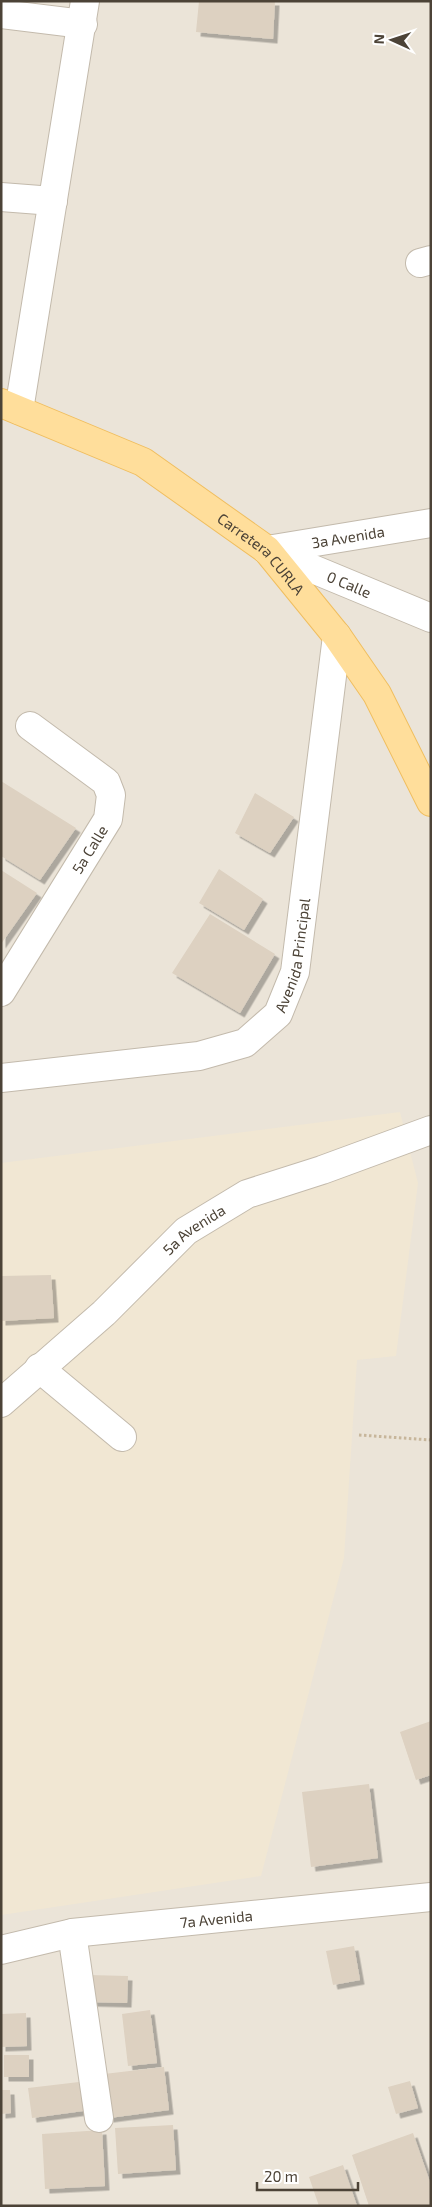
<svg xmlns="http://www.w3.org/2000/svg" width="432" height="2207" font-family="'Exo 2',sans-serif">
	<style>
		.residential { fill: #ebe4d8 }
		.education { fill: #f1e7d3 }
		.building { fill: #ddd1c1; filter: url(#shadow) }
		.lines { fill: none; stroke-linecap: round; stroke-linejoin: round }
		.minor-casing { stroke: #c3baac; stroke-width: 30 }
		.major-casing { stroke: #f0be5f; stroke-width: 30 }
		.path { stroke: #c7b69b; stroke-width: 3; stroke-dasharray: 2.5 2.5; stroke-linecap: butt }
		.minor { stroke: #fff; stroke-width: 28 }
		.major { stroke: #ffde9b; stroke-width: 28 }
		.labels { text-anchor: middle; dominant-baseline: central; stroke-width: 4.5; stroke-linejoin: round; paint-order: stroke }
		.street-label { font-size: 15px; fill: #4c4337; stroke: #fff }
	</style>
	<defs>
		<filter id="shadow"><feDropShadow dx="4.5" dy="4.5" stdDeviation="0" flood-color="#0004"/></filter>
	</defs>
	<rect width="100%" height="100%" fill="#f7f2ea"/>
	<path class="residential" d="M1,1h430v2205h-430z"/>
	<path class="education" d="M400,1112l18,71 -22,173 -39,4 -13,198 -83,318 -260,39v-752z"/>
	<path class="building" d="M199,1h76l-2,38 -77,-7z
		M1,781l75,47 -36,52 -39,-24z
		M255,793l39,24 -24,36 -35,-20z
		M219,869l44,30 -19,31 -45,-27z
		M1,870l36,23 -36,51z
		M210,914l65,40 -35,59 -68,-40z
		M51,1275l3,43 -53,3v-45z
		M431,1721v54l-15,5 -16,-48z
		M369,1784l9,74 -67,9 -9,-75z
		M354,1946l6,34 -27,5 -7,-34z
		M89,1975l39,1 -1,27 -39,-1z
		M150,2010l7,53 -29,3 -6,-52z
		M26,2013l1,33 -26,1v-33z
		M4,2055h25v22h-25z
		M164,2067l5,43 -60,8 -5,-44z
		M410,2081l8,27 -22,6 -8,-27z
		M79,2082l4,29 -51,7 -4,-30z
		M1,2090h9l1,23 -10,1z
		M173,2125l3,45 -58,4 -3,-46z
		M102,2130l3,56 -60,3 -3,-55z
		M413,2133l18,52v21h-62l-17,-51z
		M343,2165l14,41h-38l-10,-29z"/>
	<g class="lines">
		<defs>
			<g id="minor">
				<path d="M1,14l82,10"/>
				<path d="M1,197l52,4"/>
				<path d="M420,263l11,-3"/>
				<path d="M19,410l66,-409"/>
				<path id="s1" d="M267,550l164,68"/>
				<path id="s2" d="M267,550l164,-27"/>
				<path id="s3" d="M1,992l107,-173 3,-24 -5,-13 -76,-56"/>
				<path id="s4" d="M1,1078l198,-22 46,-13 33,-29 17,-42 42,-336"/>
				<path d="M39,1368l83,69"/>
				<path id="s5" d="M1,1403l103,-90 82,-82 61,-37 75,-24 109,-40"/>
				<path d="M72,1933l27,185"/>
				<path id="s6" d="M1,1950l71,-17 359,-36"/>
			</g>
			<g id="major">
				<path id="s7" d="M1,403l142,59 124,88 70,86 40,58 54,108"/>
			</g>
		</defs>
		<use href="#minor" class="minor-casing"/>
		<use href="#major" class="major-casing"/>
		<path class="path" d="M359,1435l72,5"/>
		<use href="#minor" class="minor"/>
		<use href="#major" class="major"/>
	</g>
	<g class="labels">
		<g class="street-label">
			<text stroke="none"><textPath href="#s2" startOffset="82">3a Avenida</textPath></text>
			<text stroke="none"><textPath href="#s7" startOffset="304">Carretera CURLA</textPath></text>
			<text stroke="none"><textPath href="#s1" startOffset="89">0 Calle</textPath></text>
			<text stroke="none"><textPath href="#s3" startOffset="168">5a Calle</textPath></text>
			<text stroke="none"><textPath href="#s4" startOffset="352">Avenida Principal</textPath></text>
			<text stroke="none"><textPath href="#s5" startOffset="260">5a Avenida</textPath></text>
			<text stroke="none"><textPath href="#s6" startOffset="218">7a Avenida</textPath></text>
		</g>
	</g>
	<rect width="432" height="2207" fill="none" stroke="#4c4337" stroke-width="5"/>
	<g transform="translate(392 40) rotate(273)" stroke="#ffffff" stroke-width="4" paint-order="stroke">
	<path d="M0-4L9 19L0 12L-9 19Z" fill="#4c4337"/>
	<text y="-8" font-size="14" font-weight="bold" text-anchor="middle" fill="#4c4337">N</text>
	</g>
	<path d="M257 2182v8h101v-8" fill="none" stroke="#4c4337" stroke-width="2.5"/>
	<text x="264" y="2182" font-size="15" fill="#4c4337" stroke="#ffffff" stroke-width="4" paint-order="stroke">20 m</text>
</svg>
